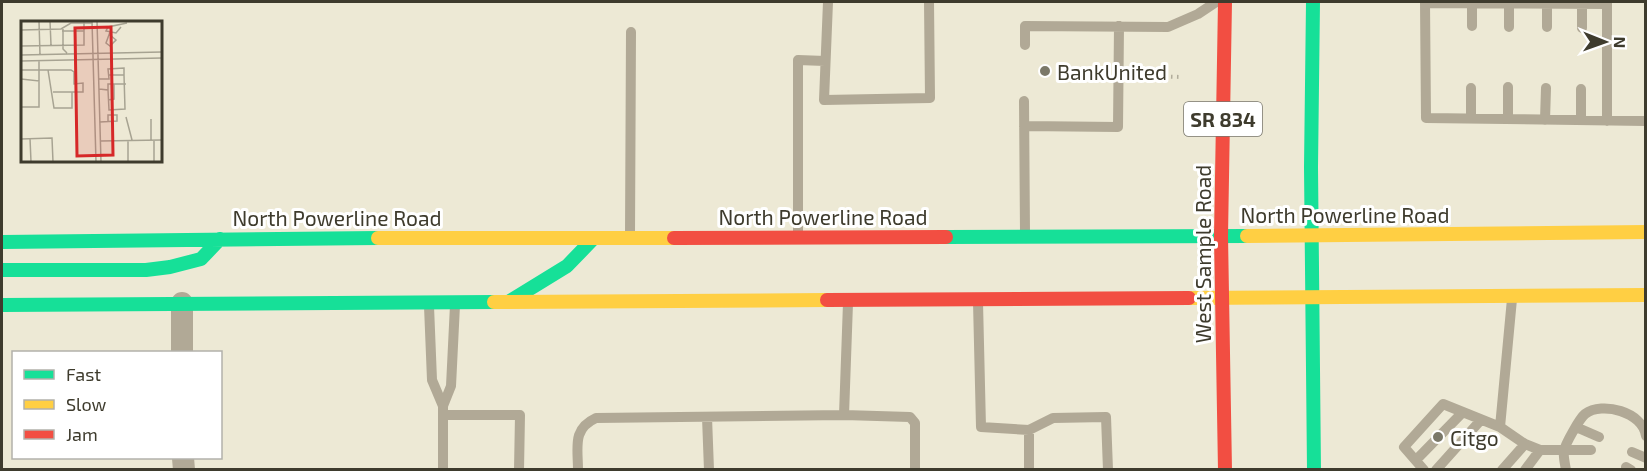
<svg xmlns="http://www.w3.org/2000/svg" width="1647" height="471" font-family="'Exo 2',sans-serif">
	<style>
		.lines { fill: none; stroke-linecap: round; stroke-linejoin: round }
		.path { stroke: #b1ac9b; stroke-width: 4; stroke-dasharray: 1.5 4.5; stroke-linecap: butt }
		.lane { stroke: #b1a996; stroke-width: 10 }
		.street { stroke: #b1a996; stroke-width: 22 }
		.fast { stroke: #16e098; stroke-width: 14 }
		.slow { stroke: #ffcf43; stroke-width: 14 }
		.jam { stroke: #f24e42; stroke-width: 14 }
		.poi-dot { fill: #7b7868; stroke: #fff; stroke-width: 2 }
		.labels { text-anchor: middle; dominant-baseline: central; stroke-width: 6; stroke-linejoin: round; paint-order: stroke }
		.shield { fill: #fff; stroke: #78766c; stroke-width: 1.5 }
		.shield-label { font-size: 20px; font-weight: bold; fill: #3e3b2d }
		.poi-label { font-size: 21px; fill: #3e3b2d; stroke: #fff; text-anchor: start }
		.street-label { font-size: 21px; fill: #3e3b2d; stroke: #fff }
		.inset-road { fill: none; stroke: #a7a392; stroke-width: 1.5 }
		.view { fill: #d62828; fill-opacity: 0.15; stroke: #d62828; stroke-width: 3 }
		.inset-edge { fill: none; stroke: #3e3b2d; stroke-width: 3 }
	</style>
	<rect width="100%" height="100%" fill="#ede9d5"/>
	<g class="lines">
		<path class="path" d="M1153,76l28,1"/>
		<path class="lane" d="M828,2l-4,98 106,-2 -1,-96
			M1425,2l1,116 220,3
			M1425,3l182,1
			M1472,26v-23
			M1509,27v-24
			M1547,27v-23
			M1582,28v-24
			M1025,45v-19l143,1 30,-13 18,-12
			M1024,101l1,132
			M1471,118v-30
			M1508,119v-32
			M1545,120l1,-32
			M1581,120v-31
			M1607,121v-119
			M1024,126l94,1 1,-101
			M798,233v-173l27,1
			M630,234l1,-202
			M978,302l3,125 48,3 24,-12 53,-1 2,53
			M429,306l3,74 11,26
			M443,415h77l-1,55
			M844,415l66,2 5,6v47
			M707,417l2,53
			M1500,427l12,-128
			M1576,427l23,10
			M1029,430v40
			M1632,452l14,6
			M1416,460l46,-47
			M1626,467l5,3
			M443,470v-64l8,-20 4,-81
			M578,470c0,-23 -6,-41 18,-52l248,-3 4,-112
			M1424,470l-20,-23 39,-43 57,23 25,17 15,6h51
			M1436,470l44,-49
			M1502,470l23,-26
			M1525,470l15,-20
			M1566,470c-1,-6 -3,-14 -2,-19 1,-7 16,-33 21,-37 17,-13 58,-2 61,22"/>
		<path class="street" d="M182,303v49
			M183,458l1,12"/>
		<path class="fast" d="M1313,2l-2,165 3,303
			M946,237l301,-1
			M2,242l376,-4
			M2,270h144l24,-3 31,-8 19,-20
			M510,301l57,-35 27,-28
			M2,305l492,-3"/>
		<path class="slow" d="M1247,236l399,-4
			M378,238h296
			M1189,298l457,-3
			M494,302l333,-2"/>
		<path class="jam" d="M1225,2l-4,234 4,234
			M674,238l272,-1
			M827,300l362,-2"/>
	</g>
	<g class="poi-dot">
		<circle cx="1045" cy="71" r="6"/>
		<circle cx="1438" cy="437" r="6"/>
	</g>
	<g class="labels">
		<rect class="shield" x="1184" y="102" width="78" height="34" rx="4.5"/>
		<g class="shield-label">
			<text x="1223" y="119">SR 834</text>
		</g>
		<g class="poi-label">
			<text x="1057" y="71">BankUnited</text>
			<text x="1450" y="437">Citgo</text>
		</g>
		<g class="street-label">
			<text x="1345" y="214">North Powerline Road</text>
			<text x="823" y="216">North Powerline Road</text>
			<text x="337" y="217">North Powerline Road</text>
			<text transform="translate(1202 254) rotate(-90)">West Sample Road</text>
		</g>
	</g>
	<g transform="translate(21 21)">
		<rect width="141" height="141" fill="#ede9d5"/>
		<path class="inset-road" d="M18,0l1,34M29,0l1,24M71,0l4,141M76,0l4,141M100,6l-5,6 -10,-2 2,-4 19,-4M42,8v20l4,4M0,9l40,-1 10,-6h21M41,10h22M89,11l-4,11 4,3 6,-6 -6,-5M0,25l63,-1v-24M0,34l141,-3M0,40l141,-3M0,49h18v-10M0,58l18,2v-11h32l3,2v12l9,-1v9h-11v16h-18l-6,-38M78,58h10l-1,-10 16,-1v7h-15M78,68l9,1 1,20 16,-1 -1,-34M87,69v-6h18M32,71h19M87,79l6,-1v-15M0,86h18v-26M105,96l6,23M130,98v21M79,101l17,-1v-6h-9v6M9,117l1,24M0,118l31,-1 1,24M107,119v22M133,119v22M79,120l62,-1"/>
		<path class="view" d="M90,6l2,128 -36,1 -2,-128z"/>
		<rect width="141" height="141" class="inset-edge"/>
	</g>
	<rect width="1647" height="471" fill="none" stroke="#3e3b2d" stroke-width="6"/>
	<rect x="12" y="351" width="210" height="108" fill="#ffffff" stroke="#b2b1ab" stroke-width="1.5"/>
	<rect x="24" y="370" width="30" height="9" fill="#16e098" stroke="#b2b1ab" stroke-width="1.5"/>
	<text x="66" y="381" font-size="18" fill="#3e3b2d">Fast</text>
	<rect x="24" y="400" width="30" height="9" fill="#ffcf43" stroke="#b2b1ab" stroke-width="1.5"/>
	<text x="66" y="411" font-size="18" fill="#3e3b2d">Slow</text>
	<rect x="24" y="430" width="30" height="9" fill="#f24e42" stroke="#b2b1ab" stroke-width="1.5"/>
	<text x="66" y="441" font-size="18" fill="#3e3b2d">Jam</text>
	<g transform="translate(1605 42) rotate(91)" stroke="#ffffff" stroke-width="4.5" paint-order="stroke">
	<path d="M0-4.5L10 22L0 15L-10 22Z" fill="#3e3b2d"/>
	<text y="-9" font-size="16" font-weight="bold" text-anchor="middle" fill="#3e3b2d">N</text>
	</g>
</svg>
